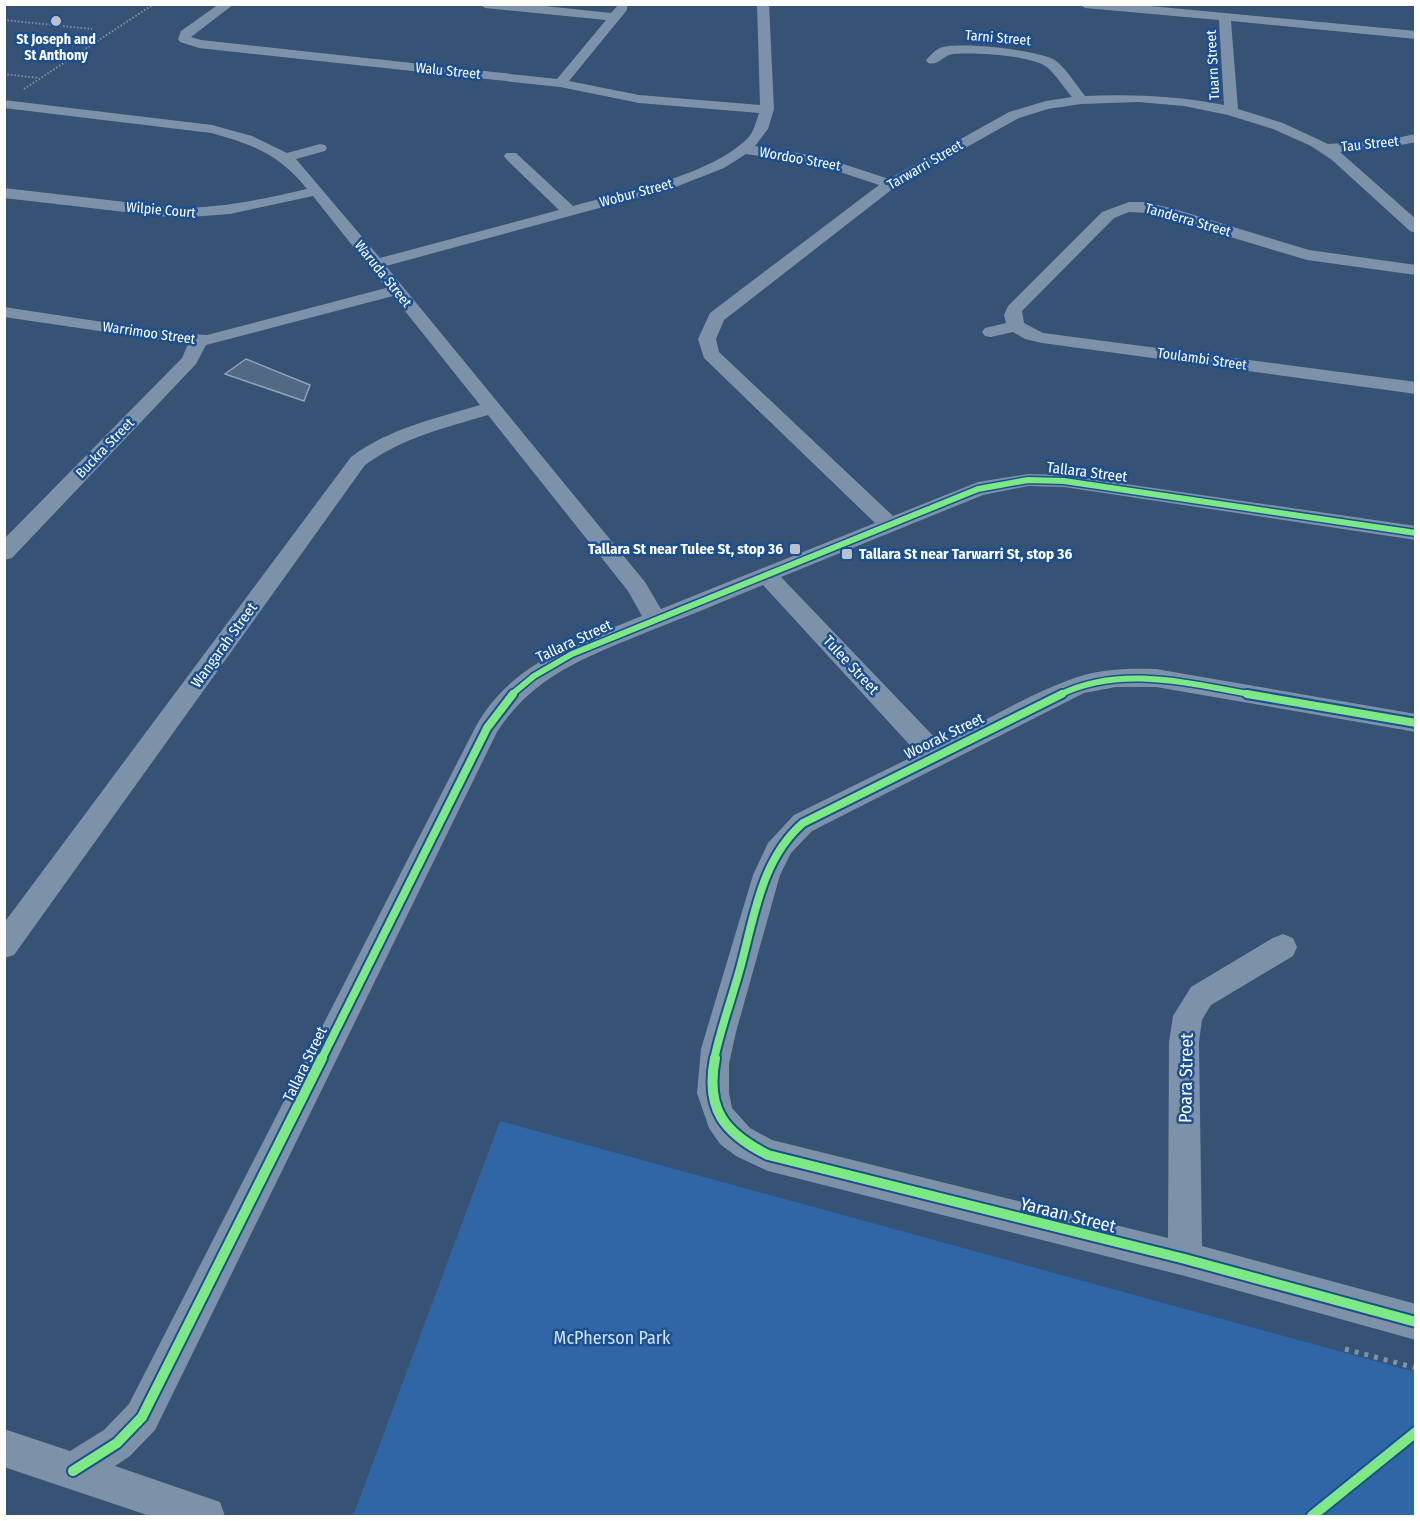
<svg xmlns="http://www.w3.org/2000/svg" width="1420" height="1521" font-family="'Fira Sans Condensed',sans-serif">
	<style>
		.green { fill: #2f66a5 }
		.building { fill: #526984; stroke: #92a2b6; stroke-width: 1.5 }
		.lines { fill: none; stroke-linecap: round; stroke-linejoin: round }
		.path-far1 { stroke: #7d92a8; stroke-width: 2; stroke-dasharray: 1.5 2; stroke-linecap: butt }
		.path { stroke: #7d92a8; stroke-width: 5; stroke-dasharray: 4 6; stroke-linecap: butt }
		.minor { fill: #7d92a8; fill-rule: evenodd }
		.cycleway-far2-casing { stroke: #1b4f8f; stroke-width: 9 }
		.cycleway-far1-casing { stroke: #1b4f8f; stroke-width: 12 }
		.cycleway-casing { stroke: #1b4f8f; stroke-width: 14 }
		.cycleway-far2 { stroke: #7ce984; stroke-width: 6 }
		.cycleway-far1 { stroke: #7ce984; stroke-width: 8 }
		.cycleway { stroke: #7ce984; stroke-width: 10 }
		.poi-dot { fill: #b9c2ce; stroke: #1b4f8f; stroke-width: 2 }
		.labels { text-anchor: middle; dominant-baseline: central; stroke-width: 5; stroke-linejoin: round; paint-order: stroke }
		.far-street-label { font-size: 14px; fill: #fff; stroke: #1b4f8f }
		.far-poi-label { font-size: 14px; font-weight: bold; fill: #fff; stroke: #1b4f8f }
		.street-label { font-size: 15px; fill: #fff; stroke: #1b4f8f }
		.poi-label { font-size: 15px; font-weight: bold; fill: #fff; stroke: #1b4f8f; text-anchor: end }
		.near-street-label { font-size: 18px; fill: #fff; stroke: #1b4f8f }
		.near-park-label { font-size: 18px; fill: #cfe3fa; stroke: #1b4f8f }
	</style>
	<rect width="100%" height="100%" fill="#365274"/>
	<path class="green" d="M500,1121l915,251v144h-1062z"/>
	<path class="building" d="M246,359l64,26 -6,16 -79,-27z"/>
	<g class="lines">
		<path class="path-far1" d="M4,20l88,9
			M4,74l35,4
			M24,89l130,-85"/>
		<path class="path" d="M1345,1349l71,19"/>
		<path class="minor" d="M219,4h15l-43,33 10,3 356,39 49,-59 -121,-12 -6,-4h47l85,9 8,-9h8v6l-58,71 70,14 121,10 -3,-101h12l5,105 -6,20 -13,17 67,11 67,22 120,-67 37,-11 26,-4c-8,-9 -15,-21 -24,-29 -14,-13 -75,-16 -95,-14 -10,1 -14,12 -25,9l-2,-3c4,-4 9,-10 14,-12 18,-7 99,2 115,12 11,8 21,25 30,36 48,-2 92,0 139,9l-5,-85 -134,-12 -6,-4h50l287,27v8l-185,-18 7,88 45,14 45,21 58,-4 30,-6v8l-30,6 -46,4 76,67v14l-6,-2 -78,-71 -21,-14 -38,-17 -45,-14 -44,-9 -46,-4 -57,2 -33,5 -29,9 -124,69 -171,133 -8,19 3,13 174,164 85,-34 50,-8 36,1 352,51v14l-352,-53 -36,-1 -45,9 -202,82 159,166c42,-20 85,-47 129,-63 27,-11 58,-12 87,-11l260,45v18l-260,-45h-40l-32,6 -272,138 -21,22 -11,22 -44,157 -7,32v29l3,15 18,20 22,12 396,98 1,-196 4,-26 18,-29 82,-49 10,-4 10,4 4,9 -4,9 -82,49 -9,15 -3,22 3,204 214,58v36l-231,-64 -417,-105 -32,-15 -16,-12 -11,-16 -12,-35 4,-44 52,-174 15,-32 26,-28 124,-61 -155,-169c-39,16 -77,32 -116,47 -60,25 -112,42 -150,100l-342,698 -25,26 -15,10 105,36 5,14h-75l-146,-49v-38l66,22 34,-21 25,-26 346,-676c35,-65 102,-86 167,-112l-14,-25 -140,-176c-44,13 -86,23 -123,50l-351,490 -10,3v-35l347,-466c39,-29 83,-38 129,-52l-87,-109 -187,49 -10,19 -184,194 -8,2v-21l178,-181 6,-14 -184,-27v-10l171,26 32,2 179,-47 -73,-92 -83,18 -53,4 -173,-20v-10l173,20c44,0 87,-9 130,-19 -27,-34 -55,-45 -96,-56l-207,-25v-8l208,25 40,11 35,17 33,-9 5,1 2,3 -2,3 -29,8 84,99 179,-48 -53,-51 -2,-3 2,-3h10l57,53c51,-14 137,-30 175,-68 6,-7 8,-16 11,-25l-120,-10 -79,-16 -361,-39 -19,-6 -2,-3 3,-8zM746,154l73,11 60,20 -169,128 -12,26 6,19 171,165 -214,86 -16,-27 -259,-316 287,-78 51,-20z
			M1129,202h14l28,6 138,42 107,15v10l-109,-15 -157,-47 -21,-1 -15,6 -92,93 2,12 19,10 373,49v12l-374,-51 -17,-4 -12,-7 -22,5 -6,-1 -3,-4 3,-4 21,-5 -2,-8 4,-9 94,-94z"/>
		<defs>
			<path id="cycleway-far2" d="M511,695l23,-19 38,-22 406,-165 50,-9 36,1 352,52
				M1059,695c63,-31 130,-11 196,0"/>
			<path id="cycleway-far1" d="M1247,694l169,29
				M321,1060l166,-332 26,-34
				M714,1060c6,-30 17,-59 25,-88 15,-52 21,-112 64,-149l259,-129"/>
			<path id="cycleway" d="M715,1058c-10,51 9,75 53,97l417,104 231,63
				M73,1471l44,-28 25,-26 180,-359
				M1312,1516l104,-84"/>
		</defs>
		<use href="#cycleway-far2" class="cycleway-far2-casing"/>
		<use href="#cycleway-far1" class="cycleway-far1-casing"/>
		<use href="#cycleway" class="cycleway-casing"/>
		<use href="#cycleway-far2" class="cycleway-far2"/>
		<use href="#cycleway-far1" class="cycleway-far1"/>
		<use href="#cycleway" class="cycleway"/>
	</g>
	<g class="poi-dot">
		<circle cx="56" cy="21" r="6"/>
		<rect x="789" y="543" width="12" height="12" rx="3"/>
		<rect x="841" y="548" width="12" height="12" rx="3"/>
	</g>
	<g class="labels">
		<g class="far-street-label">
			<text transform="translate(998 38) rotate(5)">Tarni Street</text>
			<text transform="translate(1213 65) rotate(-93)">Tuarn Street</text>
			<text transform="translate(448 71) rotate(6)">Walu Street</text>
			<text transform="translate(1370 144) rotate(-6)">Tau Street</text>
			<text transform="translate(800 159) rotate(10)">Wordoo Street</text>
			<text transform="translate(925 165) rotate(-30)">Tarwarri Street</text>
			<text transform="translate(636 193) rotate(-15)">Wobur Street</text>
			<text transform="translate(161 210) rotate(5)">Wilpie Court</text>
			<text transform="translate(1188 220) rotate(16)">Tanderra Street</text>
			<text transform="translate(383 274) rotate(51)">Waruda Street</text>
			<text transform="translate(149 333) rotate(8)">Warrimoo Street</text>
			<text transform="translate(1202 359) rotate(8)">Toulambi Street</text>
			<text transform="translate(105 448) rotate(-46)">Buckra Street</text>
		</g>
		<g class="far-poi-label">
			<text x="56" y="39">St Joseph and<tspan x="56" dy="16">St Anthony</tspan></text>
		</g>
		<g class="street-label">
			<text transform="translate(1087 472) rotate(7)">Tallara Street</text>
			<text transform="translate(574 641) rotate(-25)">Tallara Street</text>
			<text transform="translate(224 645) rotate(-54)">Wangarah Street</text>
			<text transform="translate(851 665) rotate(47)">Tulee Street</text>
			<text transform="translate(944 736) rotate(-26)">Woorak Street</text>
			<text transform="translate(305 1064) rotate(-64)">Tallara Street</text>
		</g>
		<g class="poi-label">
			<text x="783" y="549">Tallara St near Tulee St, stop 36</text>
			<text x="859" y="554" text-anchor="start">Tallara St near Tarwarri St, stop 36</text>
		</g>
		<g class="near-street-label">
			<text transform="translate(1186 1078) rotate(-89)">Poara Street</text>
			<text transform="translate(1068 1215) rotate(14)">Yaraan Street</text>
		</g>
		<g class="near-park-label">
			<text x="612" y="1338">McPherson Park</text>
		</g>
	</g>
	<rect width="1420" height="1521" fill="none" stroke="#ffffff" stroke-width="12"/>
</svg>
